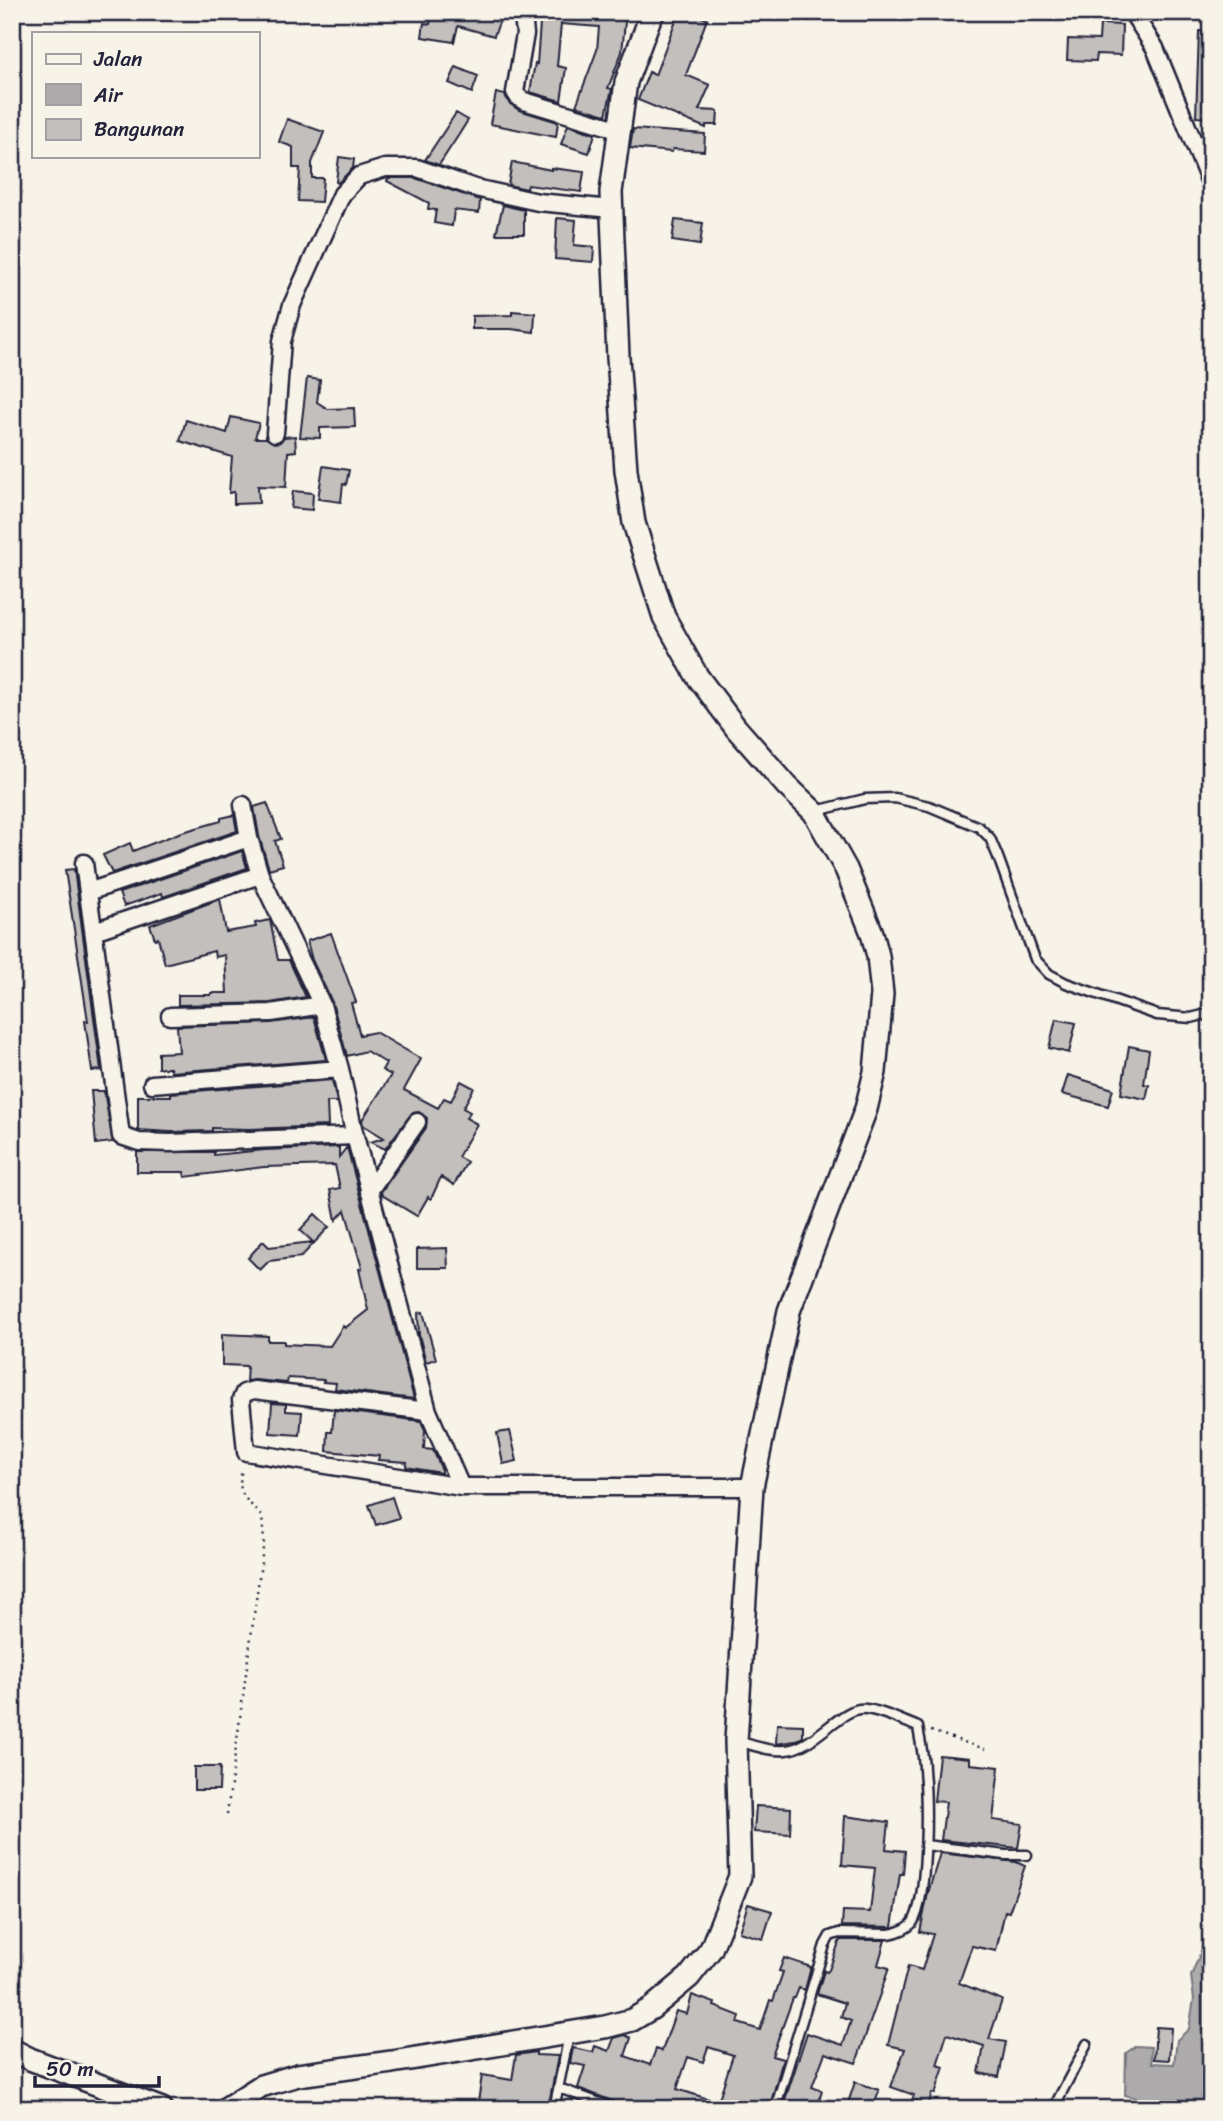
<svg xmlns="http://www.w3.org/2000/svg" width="1223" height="2121" font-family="Sriracha,sans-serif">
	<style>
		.water { fill: #aeabad; stroke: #76747f; stroke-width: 2 }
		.building { fill: #c2bfbd; stroke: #22223b; stroke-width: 2; fill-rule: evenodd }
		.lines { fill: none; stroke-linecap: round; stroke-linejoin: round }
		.service-casing { stroke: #22223b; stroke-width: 13 }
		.minor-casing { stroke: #22223b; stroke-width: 21 }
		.tertiary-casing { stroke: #22223b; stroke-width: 26 }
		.path { stroke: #22223b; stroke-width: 2.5; stroke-dasharray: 2 5; stroke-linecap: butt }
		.service { stroke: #f7f3e8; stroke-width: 8 }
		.minor { stroke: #f7f3e8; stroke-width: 16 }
		.tertiary { stroke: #f7f3e8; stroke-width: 21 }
	</style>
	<rect width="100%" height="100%" fill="#f7f3e8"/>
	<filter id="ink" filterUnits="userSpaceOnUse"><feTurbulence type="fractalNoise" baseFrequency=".0143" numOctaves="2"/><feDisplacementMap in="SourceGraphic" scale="14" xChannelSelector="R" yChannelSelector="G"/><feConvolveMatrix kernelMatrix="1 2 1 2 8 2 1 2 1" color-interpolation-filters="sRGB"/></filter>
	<g filter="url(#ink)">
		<path class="water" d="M1211,1904v205h-33l-53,-14 1,-42 10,-7 15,1 1,16 22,1 3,-24 12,-11 5,-30 -3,-23 11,-27z"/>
		<path class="building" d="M423,12h80l-9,24 -36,-10 -4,16 -32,-5 2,-14 6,1 1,-5 -9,-2z
			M538,12h88l-4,40 -14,36 4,1 -6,26 -30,-9 21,-56 2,-23 -38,-3 -4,42 9,2 -5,33 -31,-9 5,-29 2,1 3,-41h-2z
			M679,12h10l18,7 -21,56 24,10 -11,25 19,1 -1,14h-11v3l-68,-28 11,-28 6,3z
			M1100,24l22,1 -1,30 -24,-1 -1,7 -29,-1 1,-21 31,1z
			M1199,31l12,1v86l-15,-1z
			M456,67l22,9 -6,17 -23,-10z
			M496,93l9,2 4,8 10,7 39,12 -2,15 -66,-13z
			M456,113l12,7 -10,16 -19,29 -14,-5z
			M287,119l37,13 -12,31v15h11l-2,24 -23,-1 2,-33h-7v-21l-14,-5z
			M568,125l27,9 -6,19 -28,-9z
			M633,129l72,5 -1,17 -31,-2 -1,3 -42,-4z
			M339,157l15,2 -1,9 -15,15 -2,-1z
			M512,162l39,8v-2l33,4 -3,20 -53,-7 -1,4 -19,-4z
			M388,178h27l65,22 -1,13 -25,-3 -2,16 -18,-3 2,-13 -8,-1 1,-6 -42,-22z
			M503,205l21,5v24h-28z
			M557,218l19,2 -2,25 20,2 -1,15 -38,-3z
			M675,220l28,3 -3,22 -28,-4z
			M512,311l23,2 -1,19 -23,-3h-39v-13l40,-1z
			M307,378l13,2 -3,22 11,7 26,-1 1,19 -35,1v10l-20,-1z
			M231,417l28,6 -4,15h11l9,5 5,-1 4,-5 11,-1 1,15 -8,1 -2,35 -28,-1 1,17 -25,1v-12l-5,1 3,-36 -52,-16 6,-21 41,13z
			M323,466l26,4 -3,15 -3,-1 -2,18 -23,-3z
			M293,491l20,2 -1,17 -21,-2z
			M267,803l14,36 -6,2 8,24 -14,4 -10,-33 -5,-29z
			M234,815l3,16 -125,42 -9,-18 27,-12 3,8 46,-18 42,-12v-3z
			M242,851l5,17 -84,29 -1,-4 -38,13 -5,-13z
			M74,869l27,201 -9,1 -7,-50h3l-23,-151z
			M220,899l6,33 30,-5 -1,-4 15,-3 8,40h11l17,37 -36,6 -92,2v-10h33v-2h16l-2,-38 -10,2 -1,-6 -49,13 -7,-26 -3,1 -5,-14z
			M331,933l25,69 -5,1 9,32 15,-3 46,27 -17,31 34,18 6,-10 7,3 10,-20 13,7 -11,20 7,4 -4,6 11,6 -19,33 9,5 -13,23 -13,-8 -10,22 -3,-2 -11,19 -35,-21 -1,-3 45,-64 1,-10 -8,-6 -7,1 -27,36 -15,-7 14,-4 -21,-13 -1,-5 29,-45 -9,-5 4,-7 -20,-12 -19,5 -15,-54 -20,-42 -5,-19z
			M314,1017l12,43 -155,12 -1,-4h-12v-15l21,-1 -2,-26 94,-3z
			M1056,1019l20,4 -7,30 -20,-5z
			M1129,1046l20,4 -5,34 5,1 -3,14 -25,-5z
			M1068,1075l45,14 -5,17 -46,-12z
			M332,1080l5,22h-10l1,24 -79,3 -37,-1v3l-42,1 -32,-2v-34h33v-3z
			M91,1091h13l9,51 -17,2z
			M339,1147v10l8,-10 67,252 -79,-10 1,-6 -13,-1 1,-2 -36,-2 -1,5 -32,-3 -9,1 1,-15 -25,-1v-31l46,2v5h16v3l46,2 13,-20 2,2 23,-18 -9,-41 3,-1 -17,-58 -9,10 -6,-30 10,-2 -5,-23 -71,2 -79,10 -1,-5h-47v-20h77v3l51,-5z
			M315,1214l14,13 -28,30 -32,4 -9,9 -12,-12 15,-17 6,6 44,-5 -13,-12z
			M447,1248l1,20h-31v-19z
			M423,1312l13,47 -10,3 -7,-27 -1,-22z
			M272,1403l14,1v7l16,1 -2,23 -30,-2z
			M334,1410l87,11 4,10 -1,18 9,1 8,18v5l-35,-6 1,-5 -29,-2 1,-4 -52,-5 1,-19h4z
			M510,1431l7,30 -14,3 -6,-31z
			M392,1497l7,21 -23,7 -7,-20z
			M777,1724l26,1v12l-8,4 -19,3z
			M939,1755l31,3v6l29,3 -6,53 29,4 -4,24 -77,-8 5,-38 -12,-1z
			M194,1767h26l-1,23h-25z
			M756,1806l35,2 -1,26 -36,-2z
			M845,1816l44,6 -3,27 19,2 -2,23h-3l-8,53 -50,-1 1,-15 27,1 5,-44 -33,-3z
			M940,1853l76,9 9,4 -16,46 -4,-1 -9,40 -24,-5 -13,37 43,17 -13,39 17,3 -7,35 -20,-4 5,-27 -37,-12 -10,31 7,2 -9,27 -3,-1 -4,12 -16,-5 2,-5 -23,-8 14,-38 -17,-4 20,-79 14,4 11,-36 -13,-2 8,-39z
			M748,1904l24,7 -9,28 -24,-7z
			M840,1940h45l-7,25 11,3 -33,95 -31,-10 -13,34 10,4 -6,18h-34l25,-76 36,12 8,-24 -10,-4 4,-14 -28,-9 7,-23 3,1 2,-2z
			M784,1958l27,9 -6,23 -6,-2 -4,10h-2l-21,58 11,3 -14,50h-147l-4,-6 -40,-15 7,-22 -15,-3 3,-15 20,4 2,-6 14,5 5,-13 11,-3 6,3 -6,18 25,9 6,-16 6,2 14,-40 11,3 5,-19 23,8 -1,3 26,10 -2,7 22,7 10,-30 3,1 10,-29 -4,-1zM708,2047l25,8 -15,47 -41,-13 11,-32 15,5z
			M1156,2027l15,1 -2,32 -15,-1z
			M536,2052v3l22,1 -10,53h-71l5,-34 30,5 4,-25z
			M855,2082l24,8 -6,19h-9l-16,-6z"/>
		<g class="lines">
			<defs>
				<path id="service" d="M816,811l49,-12 30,-1 34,8 50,21 11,11 8,19 37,102 14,15 17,9 91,32 34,3 20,-5
					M737,1741c16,4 33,11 49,9 29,-2 56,-45 80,-41 17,2 36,12 52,18 2,14 6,29 6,43 3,32 4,127 -11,152 -4,6 -16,11 -24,12l-50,-1 -9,3 -5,9 -50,164
					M925,1845l80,10h22
					M559,2088l57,21
					M554,2109l15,-74
					M1053,2109l34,-65"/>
				<path id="minor" d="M515,12l8,4 2,18 -10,58 3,5 6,4 96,29
					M1132,12l23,36 56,137
					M275,433l7,-92 10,-36 50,-111 17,-18 26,-8h32l58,20 63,14 74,7
					M243,805l6,33 11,37 62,130 18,64 15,67 73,275 33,76
					M84,863l37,273 18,6 31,1 185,-7
					M88,892l161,-54
					M94,931l166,-56
					M170,1016l101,-3 51,-8
					M152,1084l188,-15
					M369,1191l48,-69
					M428,1411l-174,-21 -10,3 -3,7 5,52 215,35h291"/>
				<path id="tertiary" d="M12,2050l18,9 132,50
					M225,2109l36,-23 37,-11 94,-13 213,-35 27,-7 20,-12 37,-31 22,-28 29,-73 -4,-135 16,-254 37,-176 77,-202 9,-37 7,-78 -4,-38 -6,-23 -26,-64 -32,-57 -27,-26 -51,-58 -39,-52 -33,-59 -30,-94 -8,-53 -8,-113 -7,-165 15,-110 24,-64 4,-6"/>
			</defs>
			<use href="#service" class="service-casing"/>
			<use href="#minor" class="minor-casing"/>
			<use href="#tertiary" class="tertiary-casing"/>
			<path class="path" d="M931,1731l54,18
				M227,1814l37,-273 -2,-25c-16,-18 -26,-20 -20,-47"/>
			<use href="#service" class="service"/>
			<use href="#minor" class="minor"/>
			<use href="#tertiary" class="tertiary"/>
		</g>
	</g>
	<rect width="1223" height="2121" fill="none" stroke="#f7f3e8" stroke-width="42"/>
	<rect x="21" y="21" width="1181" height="2079" fill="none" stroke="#22223b" stroke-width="2.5" filter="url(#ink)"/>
	<rect x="32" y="32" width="228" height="126" fill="#f7f3e8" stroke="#a29fa3" stroke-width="2"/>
	<rect x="46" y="54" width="35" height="10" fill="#f7f3e8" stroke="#a29fa3" stroke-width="2"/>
	<text x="94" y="66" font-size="21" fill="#22223b">Jalan</text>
	<rect x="46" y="84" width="35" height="21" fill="#aeabad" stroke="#a29fa3" stroke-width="2"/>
	<text x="94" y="102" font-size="21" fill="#22223b">Air</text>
	<rect x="46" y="119" width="35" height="21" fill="#c2bfbd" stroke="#a29fa3" stroke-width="2"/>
	<text x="94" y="136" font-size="21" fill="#22223b">Bangunan</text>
	<path d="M35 2076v10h124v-10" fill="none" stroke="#22223b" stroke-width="3.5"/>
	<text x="46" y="2076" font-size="21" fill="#22223b" stroke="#f7f3e8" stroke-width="5" paint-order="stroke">50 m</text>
</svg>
